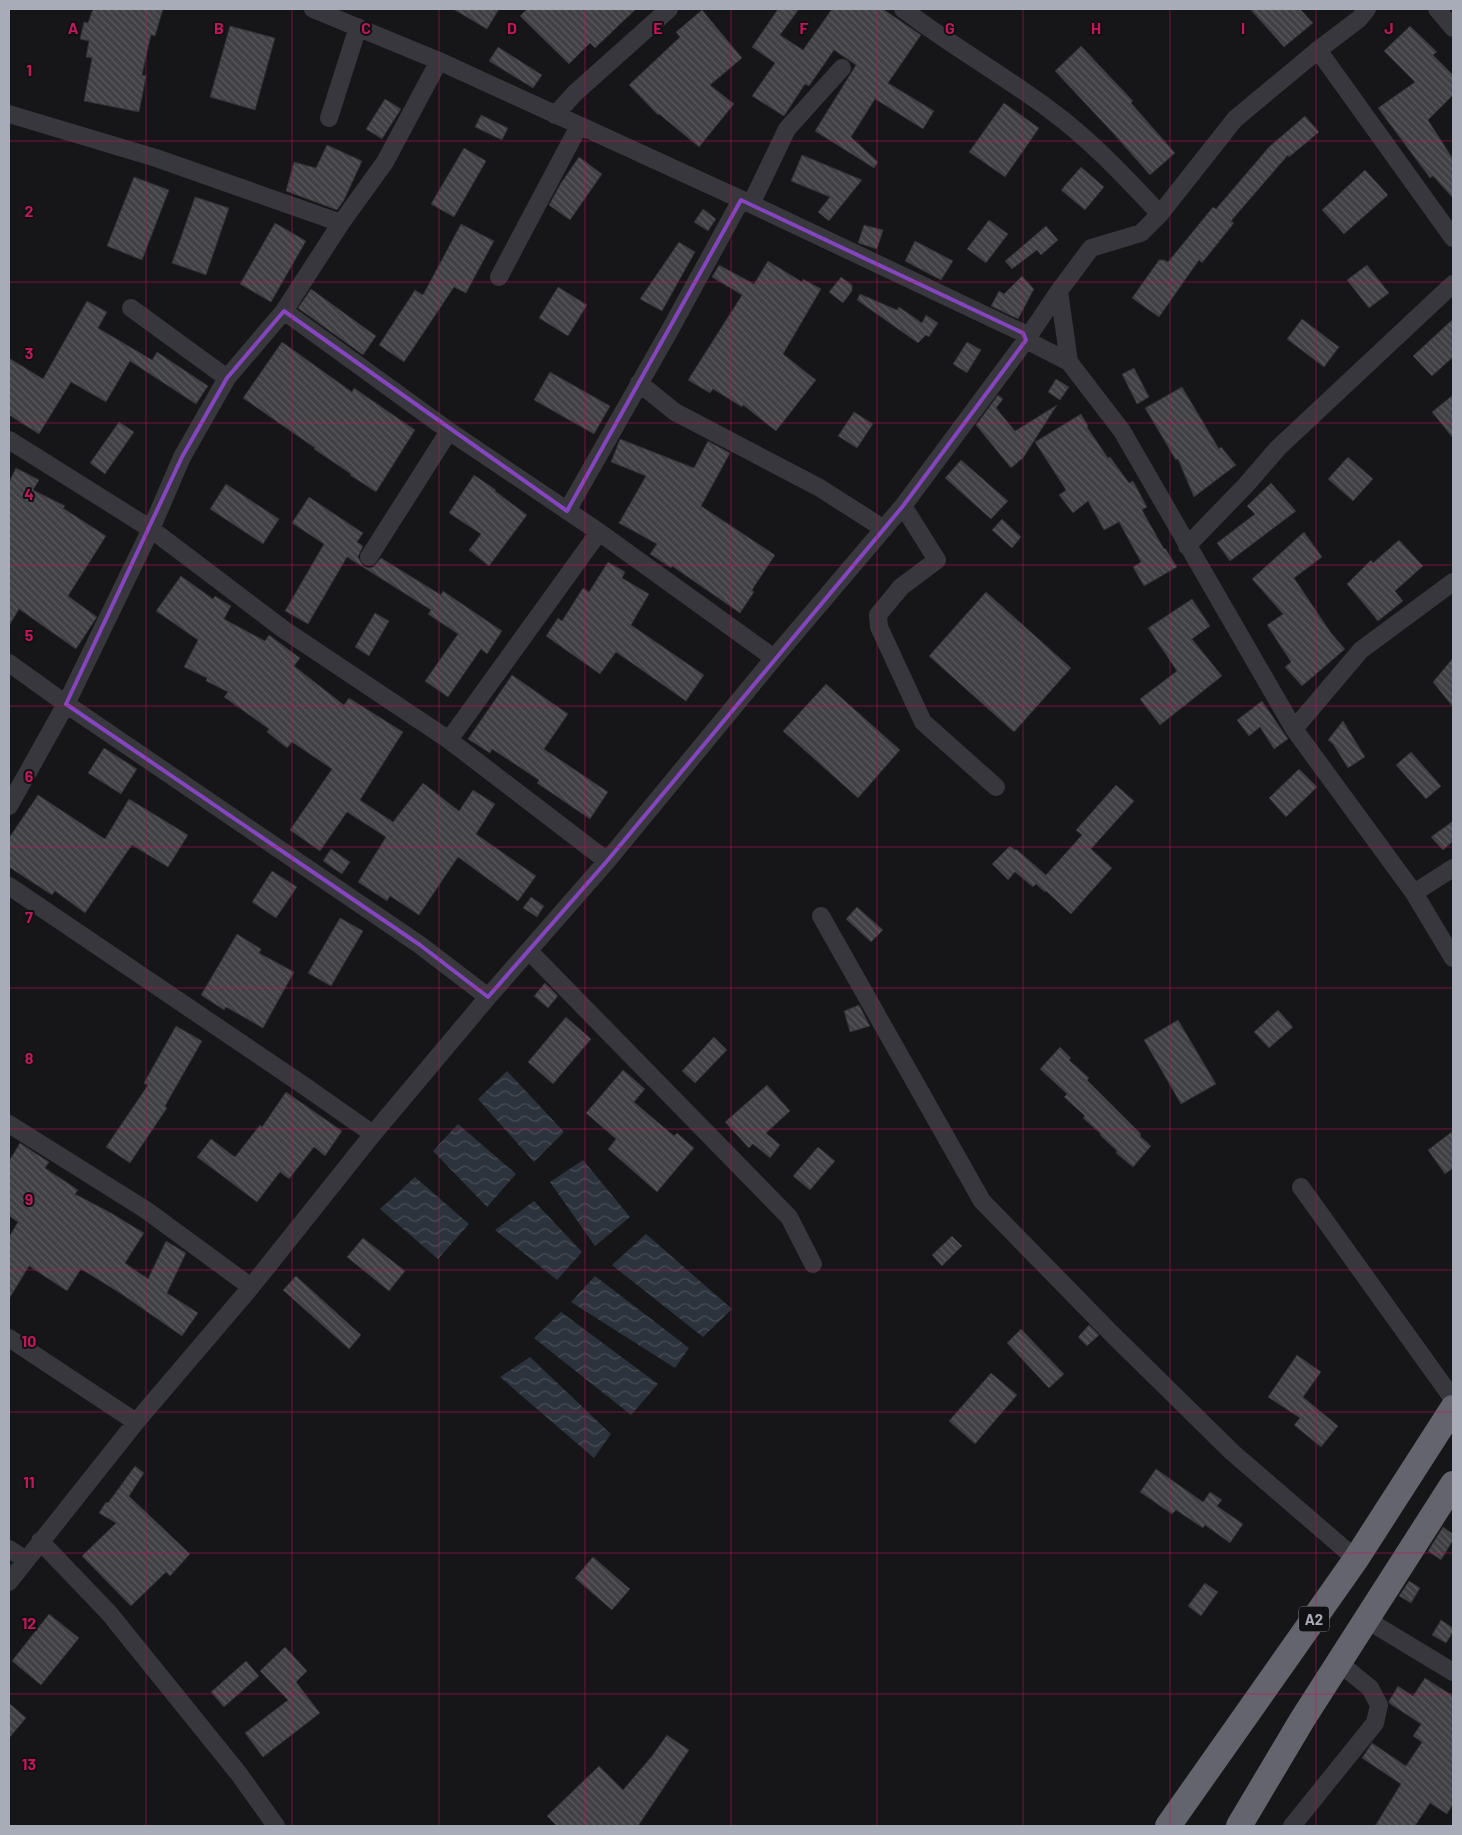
<svg xmlns="http://www.w3.org/2000/svg" width="1462" height="1835" font-family="Barlow,sans-serif">
	<style>
		.water { fill: url(#water-waves) }
		.building { fill: url(#building-back-hatch); stroke: #303034 }
		.lines { fill: none; stroke-linecap: round; stroke-linejoin: round }
		.minor { stroke: #37373d; stroke-width: 18 }
		.highway { stroke: #63646e; stroke-width: 26 }
		.marked { fill: none; stroke: #8445be; stroke-width: 4; stroke-linejoin: round }
		.grid { fill: none; stroke: #c2185b; stroke-width: 1; stroke-opacity: 0.55 }
		.labels { text-anchor: middle; dominant-baseline: central; stroke-width: 4; stroke-linejoin: round; paint-order: stroke }
		.shield { fill: #111113; stroke: #7b7d86; stroke-width: 1 }
		.shield-label { font-size: 15px; font-weight: bold; fill: #a8abb8 }
		.grid-label { font-size: 16px; text-anchor: middle; font-weight: bold; fill: #c2185b; stroke: #111113; stroke-width: 4; stroke-linejoin: round; paint-order: stroke }
	</style>
	<defs>
		<pattern id="water-waves" width="16" height="10" patternUnits="userSpaceOnUse" patternTransform="scale(1.25)"><rect width="16" height="10" fill="#2c333c"/><path d="M0 5q4-4 8 0t8 0" fill="none" stroke="#484e56"/></pattern>
		<pattern id="building-back-hatch" width="6" height="6" patternUnits="userSpaceOnUse" patternTransform="scale(1.25)"><rect width="6" height="6" fill="#404045"/><path d="M-1 5l2 2M0 0l6 6M5-1l2 2" fill="none" stroke="#59595e"/></pattern>
	</defs>
	<rect width="100%" height="100%" fill="#161618"/>
	<path class="water" d="M507,1071l57,61 -30,30 -56,-63z
		M458,1124l58,50 -29,33 -54,-56z
		M583,1160l47,57 -35,29 -45,-64z
		M415,1177l54,47 -31,35 -58,-50z
		M534,1201l48,51 -25,28 -62,-50z
		M646,1234l86,75 -29,28 -91,-72z
		M595,1276l94,72 -14,20 -104,-66z
		M561,1312l97,72 -27,31 -97,-77z
		M530,1357l81,77 -17,24 -94,-81z"/>
	<path class="building" d="M93,9h70l-8,27 -4,-1 -6,26 -3,14 4,1 -7,36 -55,-11 8,-43 -6,-1 3,-16 -9,-2 4,-17 4,1z
		M453,9h46l-12,20z
		M527,9h109l-41,39 -5,-5 -21,21 -49,-48z
		M778,9h21l-19,26 23,15 29,-41h51l38,26 -33,48 46,28 -11,18 -48,-30 -24,38 27,25 -4,6 -59,-37 41,-66 -22,-15 -25,36 -4,-2 -21,32 -32,-20 23,-33 -23,-16z
		M1250,9h50l13,14 -29,24z
		M702,10l40,48 -32,27 24,19 -35,43 -40,-33 -1,1 -29,-30 51,-48 -4,-5z
		M230,26l45,12 -20,72 -45,-13z
		M1410,26l27,26 -4,3 20,20v20l-25,25 25,39v39l-20,-22 -3,2 -52,-70 37,-26 -31,-31z
		M1081,46l52,55 -2,2 44,50 -25,22 -37,-42 -58,-62z
		M498,47l44,28 -9,13 -44,-27z
		M385,99l16,10 -19,30 -16,-10z
		M1004,103l35,25 -34,49 -36,-25z
		M481,115l27,13 -6,12 -27,-13z
		M1305,116l14,16 -30,25 -1,-2 -57,66 3,2 -32,40 -3,-3 -40,57 -27,-19 27,-38h5l4,2 45,-55 3,2 53,-62z
		M327,145l35,16 -18,39 -7,10 -51,-19 8,-29 22,6z
		M464,148l22,13 -32,56 -23,-13z
		M802,155l60,25 -33,41 -11,-9 12,-15 -39,-16z
		M579,157l23,17 -32,46 -21,-15 12,-22z
		M1081,167l23,20 -19,23 -24,-20z
		M1365,170l23,25 -44,39 -22,-24z
		M134,177l35,13 -27,70 -35,-14z
		M195,197l34,11 -23,67 -34,-12z
		M703,209l13,10 -8,12 -14,-9z
		M989,220l19,14 -22,29 -19,-14z
		M275,223l31,18 -35,61 -31,-18z
		M461,224l33,17 -28,52 -12,-6 -50,75 -25,-17 36,-55 8,5z
		M864,225l19,5 -6,19 -19,-6z
		M1046,226l12,14 -17,15 -4,-5 -25,19 -7,-8z
		M915,241l38,20 -12,19 -36,-19z
		M679,242l16,10 -33,59 -22,-12z
		M768,261l34,21 1,-3 18,10 -38,65 33,26 -40,51 -33,-26 -1,2 -29,-18 -3,4 -22,-13 54,-85 -30,-18 7,-12 35,19z
		M1367,265l22,28 -20,15 -22,-28z
		M1022,276l12,13 -16,30 -27,-13 8,-15 5,3z
		M841,277l11,8v6l-9,12 -14,-11z
		M558,287l29,18 -19,31 -29,-18z
		M311,289l65,47 -13,19 -65,-47z
		M860,294l37,16 2,-3 23,16 4,-8 12,8 -9,14 -3,-2 -8,8 -61,-43z
		M87,301l20,11 -9,16 54,32 5,-8 51,34 -12,18 -66,-43 -24,41 -35,-20 -32,52 -30,-19v-57l34,21z
		M1302,319l37,28 -15,20 -37,-28z
		M1453,319v38l-21,19 -19,-20z
		M282,342l70,50 2,-4 61,42 -39,62 -26,-17 1,-1 -37,-25 1,-1 -72,-50z
		M967,342l14,8 -14,23 -14,-9z
		M1134,368l15,29 -12,7 -15,-30z
		M550,372l60,34 -16,28 -60,-34z
		M1056,379l13,8 -9,13 -12,-8z
		M1182,387l37,62 2,-2 15,18 -42,32 -16,-38 -2,1 -31,-52z
		M998,395l5,4 -7,9 19,23 42,-26 -34,53 -12,10 -35,-43z
		M1453,395v43l-21,-26z
		M854,412l19,12 -16,24 -19,-12z
		M1081,414l7,12 -1,1 21,31 2,-1 19,26 4,-2 14,26 -5,3 22,39 1,-1 12,19 -33,19 -11,-19 8,-5 -22,-40 -15,8 -16,-29 -15,12 -14,-18 7,-5 -31,-48z
		M119,422l15,10 -29,42 -15,-11z
		M620,439l74,29 14,-27 22,12 -29,53 74,49 -23,35 2,2 -14,21 -68,-47 -1,2 -21,-14 7,-10 -38,-21 27,-47 -35,-14z
		M1348,457l25,22 -20,22 -25,-22z
		M961,460l47,41 -17,18 -46,-41z
		M16,468l23,12 -6,10 32,16 -2,2 43,28 -38,60 29,21 -21,32 -57,-40 -10,17v-144z
		M474,475l22,15 -1,1 32,24 -38,51 -20,-16 12,-16 -32,-21z
		M1271,483l25,28 -66,50 -13,-18 38,-29 -8,-8z
		M226,484l53,35 -16,25 -53,-35z
		M309,497l54,36 -6,9 6,4 -5,11 5,9 5,2 5,-1 8,-9 60,37 2,-4 59,40 -15,23 -6,-5 -33,48 -23,-16 33,-47 -30,-20 3,-4 -84,-53 -39,67 -23,-13 39,-67 -32,-21z
		M1002,519l19,18 -9,11 -20,-18z
		M1304,532l18,25 -28,21 37,55 14,16 -43,37 -17,-19 6,-5 -24,-37 16,-11 -31,-35z
		M1399,540l24,26 -28,25 8,10 -25,20 -31,-37 24,-24 2,3z
		M608,562l17,10 -3,6 27,16 -18,31 73,50 -18,26 -70,-49 -16,22 -54,-38 12,-18 4,3 21,-33 6,4z
		M181,576l32,23 2,-3 16,10 -7,13 41,22 4,-6 31,23 -6,8 50,39 5,-7 54,34 -43,68 33,22 30,-39 36,28 14,-21 22,14 -19,30 60,42 -18,25 -60,-44 -39,58 -29,-19 -3,5 -29,-19 28,-45 -39,-25 -27,39 -30,-21 42,-61 -40,-27 -5,6 -20,-16 2,-3 -45,-32 4,-5 -22,-11 1,-3 -23,-11 14,-27 -42,-29z
		M986,592l85,76 -57,64 -85,-76z
		M1192,599l18,27 -18,13 30,37 -62,49 -20,-26 37,-28 -29,-43z
		M375,613l14,8 -20,35 -14,-9z
		M1453,658v49l-20,-25z
		M512,675l56,39 -24,35 64,43 -18,27 -53,-36 2,-3 -47,-31 -2,4 -22,-14z
		M826,684l74,66 -42,48 -75,-67z
		M1262,701l26,38 -14,10 -14,-22 -11,9 -12,-16z
		M1343,721l22,36 -17,11 -15,-24 -5,-4z
		M104,748l33,21 -16,25 -33,-21z
		M1411,752l30,34 -15,13 -30,-34z
		M1299,769l18,18 -31,30 -17,-19z
		M1116,785l18,16 -43,48 21,19 -41,46 -25,-23 -1,1 -9,-8 -3,3 -18,-15 -7,8 -16,-16 18,-18 5,4 1,-1 30,26 36,-40 -6,-5z
		M38,795l67,44 24,-40 59,36 -20,32 -36,-22 -47,68 -30,-22 -3,4 -43,-28v-29z
		M1453,821v20l-10,9 -12,-13z
		M331,849l19,13 -8,12 -19,-13z
		M272,871l25,16 -21,31 -24,-16z
		M531,897l13,9 -7,11 -14,-9z
		M857,907l26,23 -12,12 -25,-23z
		M340,918l23,13 -32,55 -23,-13z
		M237,934l24,15 -2,4 35,19 -31,56 -37,-21 -2,3 -23,-15z
		M545,983l13,13 -10,12 -14,-12z
		M859,1005l11,21 -20,6 -6,-21z
		M1278,1010l15,17 -24,21 -15,-16z
		M566,1017l25,22 -38,45 -25,-22z
		M1178,1020l38,64 -35,20 -37,-64z
		M176,1026l26,15 -37,65 2,2 -37,55 -24,-16 42,-62 -4,-2z
		M714,1037l13,13 -32,33 -13,-12z
		M1060,1047l11,11 -2,2 20,18 -2,2 54,54 -1,2 11,10 -18,21 -17,-14 1,-2 -17,-16 1,-1 -18,-16 2,-2 -21,-19 3,-3 -27,-25z
		M623,1070l22,19 -11,13 40,34 3,-3 17,15 -37,44 -49,-43 8,-10 -30,-26z
		M767,1085l23,26 -24,22 14,12 -10,13 -17,-14 -4,4 -24,-26z
		M286,1092l56,39 -17,25 -11,-9 -25,32 -9,-7 -23,30 -60,-45 14,-18 24,18 25,-32 2,2z
		M1453,1131v37l-8,6 -17,-24z
		M20,1143l29,19 -4,6 33,22 -3,4 36,19 33,20 -19,30 23,16 18,-38 20,12 -19,40 31,20 -16,23 -62,-43 -39,-24 -14,22 -38,-25 -20,33v-62l9,-15 -9,-6v-55z
		M818,1147l17,14 -25,29 -17,-14z
		M952,1236l10,10 -20,20 -10,-11z
		M363,1238l42,33 -16,20 -42,-34z
		M296,1276l65,59 -12,14 -66,-59z
		M1089,1325l10,10 -12,11 -9,-9z
		M1021,1329l43,45 -15,14 -42,-45z
		M1297,1355l24,17 -18,25 35,29 -17,21 -27,-22 6,-7 -32,-21z
		M991,1373l26,22 -42,49 -26,-23z
		M135,1466l9,7 -15,23 61,58 -20,22 -4,-4 -35,34 -49,-50 34,-33 -17,-10 7,-11 2,1z
		M1156,1469l47,33 7,-10 12,8 -5,6 26,18 -13,19 -25,-18 -2,3 -27,-18 -4,4 -32,-22z
		M1443,1527l10,7v6l-12,20 -13,-9z
		M593,1557l37,32 -18,21 -37,-32z
		M1409,1581l11,7 -9,15 -12,-7z
		M1205,1583l13,9 -17,24 -13,-10z
		M49,1614l30,24 -38,47 -29,-24z
		M1441,1620l12,8v4l-7,11 -14,-8z
		M285,1647l22,24 -11,11 24,31 -57,44 -18,-24 43,-33 -28,-29z
		M246,1661l13,15 -35,31 -13,-15z
		M1425,1678l28,18v108l-6,10 -17,-11 -15,23h-40l26,-42 -39,-26 10,-15 34,23 16,-24 -9,-6 8,-12 -32,-21v-2l9,-15 15,10z
		M9,1703l17,15 -17,20z
		M667,1735l22,15 -51,76h-81l-10,-10 52,-50 24,24 29,-34z"/>
	<g class="lines">
		<path class="minor" d="M313,9l126,52 312,143 272,129 3,7 43,22 53,69 172,298 120,164 39,65
			M903,9c47,36 99,65 147,101 41,30 75,67 110,104
			M1437,9l16,19
			M1318,50l135,188
			M9,114l147,44 185,65
			M555,115l20,-22 94,-84
			M329,118l29,-91
			M751,204l36,-75 55,-61
			M499,277l80,-151
			M1059,291l10,71
			M131,308l96,70
			M284,311l165,120 150,101 175,126
			M639,383l36,29 145,76 64,41
			M9,440l142,89 31,-72 45,-79 57,-67 57,-88 44,-61 54,-101
			M903,506l34,54 -36,27 -23,28 1,12 44,95 73,65
			M567,511l104,-183 70,-128
			M1187,546l59,-61 32,-37 175,-164
			M369,557l80,-126
			M9,663l57,41 354,241 68,52
			M1294,729l67,-79 92,-68
			M449,740l150,-208
			M9,806l57,-102 85,-175 132,100 166,111 158,121
			M9,886l294,199 70,49
			M1414,893l39,-25
			M821,916l161,285 129,132 121,119 124,107
			M529,951l260,266 24,47
			M9,1124l137,86 105,77
			M1301,1187l152,212
			M9,1338l127,84
			M40,1541l69,72 130,161 37,52
			M9,1549l17,11
			M9,1582l127,-160 115,-135 122,-153 115,-137 119,-136 167,-203 129,-152 123,-166 33,-49 32,-43 50,-15 19,-19 75,-95 83,-69 41,-31 8,-10
			M1367,1620l86,52
			M1292,1826l83,-103 4,-18 -9,-17 -32,-26"/>
		<path class="highway" d="M1168,1826l188,-267 97,-151
			M1239,1826l63,-106 151,-236"/>
	</g>
	<path class="marked" d="M741,200l282,133 3,7 -123,166 -296,355 -119,136 -68,-52 -354,-241 116,-247 45,-79 57,-67 283,200z"/>
	<path class="grid" d="M146,9v1817M292,9v1817M439,9v1817M585,9v1817M731,9v1817M877,9v1817M1023,9v1817M1170,9v1817M1316,9v1817M9,141h1444M9,282h1444M9,423h1444M9,565h1444M9,706h1444M9,847h1444M9,988h1444M9,1129h1444M9,1270h1444M9,1412h1444M9,1553h1444M9,1694h1444"/>
	<g class="labels">
		<rect class="shield" x="1299" y="1606.5" width="30" height="25" rx="4"/>
		<g class="shield-label">
			<text x="1314" y="1619">A2</text>
		</g>
	</g>
	<g class="grid-label">
		<text x="73" y="34">A</text>
		<text x="219" y="34">B</text>
		<text x="366" y="34">C</text>
		<text x="512" y="34">D</text>
		<text x="658" y="34">E</text>
		<text x="804" y="34">F</text>
		<text x="950" y="34">G</text>
		<text x="1096" y="34">H</text>
		<text x="1243" y="34">I</text>
		<text x="1389" y="34">J</text>
		<text x="29" y="76">1</text>
		<text x="29" y="217">2</text>
		<text x="29" y="359">3</text>
		<text x="29" y="500">4</text>
		<text x="29" y="641">5</text>
		<text x="29" y="782">6</text>
		<text x="29" y="923">7</text>
		<text x="29" y="1064">8</text>
		<text x="29" y="1205">9</text>
		<text x="29" y="1347">10</text>
		<text x="29" y="1488">11</text>
		<text x="29" y="1629">12</text>
		<text x="29" y="1770">13</text>
	</g>
	<rect width="1462" height="1835" fill="none" stroke="#a8abb8" stroke-width="20"/>
</svg>
